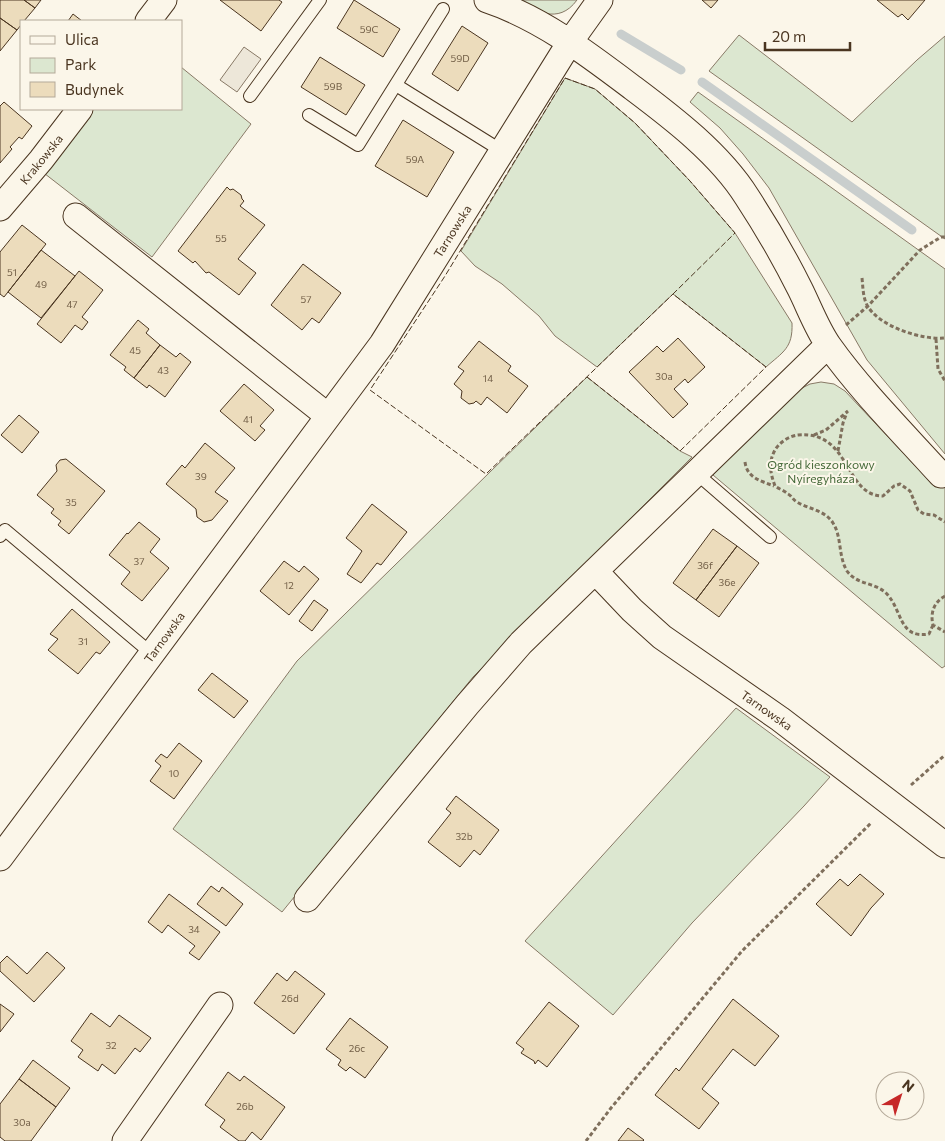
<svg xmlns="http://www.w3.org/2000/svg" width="945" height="1141" font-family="Commissioner,sans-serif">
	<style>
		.green { fill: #dce7d0; stroke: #887966 }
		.parking { fill: #ede7d9; stroke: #887966 }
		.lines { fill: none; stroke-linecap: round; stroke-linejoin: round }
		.stream { stroke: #c9cecd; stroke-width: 9 }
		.building { fill: #ecdcbc; stroke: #4a3520 }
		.service-casing { stroke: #4a3520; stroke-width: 14 }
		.minor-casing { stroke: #4a3520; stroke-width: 27 }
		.path { stroke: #7f6f5c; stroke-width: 3; stroke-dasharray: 4 2.5; stroke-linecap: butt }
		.service { stroke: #fbf6e9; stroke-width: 12 }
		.minor { stroke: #fbf6e9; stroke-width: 25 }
		.fence { stroke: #4a3520; stroke-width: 1; stroke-dasharray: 6 2.5; stroke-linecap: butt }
		.labels { text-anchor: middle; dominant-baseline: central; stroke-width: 4; stroke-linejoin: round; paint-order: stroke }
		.number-label { font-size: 10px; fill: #725f47 }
		.street-label { font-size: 12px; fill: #4a3520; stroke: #fbf6e9 }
		.park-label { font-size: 12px; fill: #436837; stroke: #fbf6e9 }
	</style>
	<rect width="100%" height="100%" fill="#fbf6e9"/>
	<path class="green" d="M512,0h65c-19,26 -42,10 -65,0z
		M739,35l113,87 65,-62 28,-24v203l-236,-168z
		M181,67l70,57 -99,133 -112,-87 24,-25 30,-36h87z
		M565,78l30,11 40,34 55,58 45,52 57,90c1,25 -9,29 -26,44l-93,-73 -76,73 -42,-31 -16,-20 -37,-32 -27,-18 -14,-15z
		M698,92l247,177v185l-78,-94 -98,-172 -26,-34 -23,-26 -30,-26z
		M587,377l93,74 12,6 -219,220 -191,235 -109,-83 124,-168z
		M821,382l13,2 11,7 90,96 10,-8v187l-3,2 -229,-193 85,-85 12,-6z
		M736,708l94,69 -26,29 -112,117 -79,92 -88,-74z"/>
	<path class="parking" d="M244,47l17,12 -24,33 -17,-12z"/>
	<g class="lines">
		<path class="stream" d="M621,34l60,36
			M702,82l210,148"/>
	</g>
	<path class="building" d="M0,0h24l11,8 -11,13h-3v4l-4,5 -17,-12z
		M24,0h17l-6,8z
		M220,0h59l3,2 -21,29z
		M354,0l46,29 -17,28 -46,-29z
		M702,0h16l-7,8z
		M877,0h48l-17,20 -6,-6 -4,3z
		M73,14l9,7h-14z
		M0,18l17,12 -17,21z
		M462,26l26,17 -30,48 -26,-17z
		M320,57l45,28 -19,30 -45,-28z
		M4,102l28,24 -10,13 -3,-2 -9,10 2,2 -12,14v-57z
		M403,120l51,32 -27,45 -52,-31z
		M227,187l3,3 3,-1 8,6 1,4 2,2 -4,5 25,19 -27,34 18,14 -17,22 -30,-23 -3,1 -11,-12 -2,2 -15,-12z
		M22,225l24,19 -42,53 -4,-3v-42z
		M41,250l34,26 -34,42 -33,-26z
		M303,264l38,29 -22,30 -7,-5 -10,12 -31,-25z
		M79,271l24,19 -21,27 6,5 -6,8 -7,-5 -14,18 -24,-19z
		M138,320l11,9 -3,4 14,12 -26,33 -10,-8 2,-3 -16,-12z
		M678,338l27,29 -17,16 -3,-4 -11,10 14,15 -15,14 -44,-46 28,-26 6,6z
		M479,341l32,25 -3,5 20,15 -21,27 -20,-16 -6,8 -5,-4 -2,2 -5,1 -8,-6 1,-7 -8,-7 10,-13 -6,-4z
		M160,345l16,12 4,-4 11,9 -26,35 -16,-12 -2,3 -13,-10z
		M244,384l30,26 -14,16 5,4 -10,11 -35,-30z
		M19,415l20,17 -17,21 -21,-18z
		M205,443l30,25 -20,24 13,9 -16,19 -8,2 -7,-5 -1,-8 -30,-25 16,-19 3,3z
		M66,459l39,32 -36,43 -11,-9 3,-4 -10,-8 3,-4 -17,-14 20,-24 -1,-6 4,-5z
		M372,504l35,28 -26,33 -4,-2 -16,20 -14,-9 15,-23 -16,-13z
		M139,522l21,17 -10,13 19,16 -27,33 -21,-17 9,-12 -21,-17 18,-22 1,1z
		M713,529l24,17 -41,54 -23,-17z
		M737,546l22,17 -40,54 -23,-17z
		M284,561l15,11 5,-6 15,13 -30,36 -29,-24z
		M314,600l14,10 -16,21 -13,-10z
		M72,609l38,33 -10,12 -4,-2 -18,22 -30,-24 10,-11 -8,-5z
		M212,673l36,28 -14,17 -36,-28z
		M179,743l23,18 -28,38 -24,-18 11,-15 -6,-5 6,-7 6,4z
		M456,796l43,34 -19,25 -6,-5 -14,17 -32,-25 23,-29 -5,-4z
		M860,874l24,20 -13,14 -20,28 -35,-32 24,-25 8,7z
		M211,886l8,6 3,-5 21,17 -17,22 -29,-22z
		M169,894l51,38 -21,28 -10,-7 6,-7 -27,-21 -6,8 -14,-11z
		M47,952l18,16 -31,34 -34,-31v-8l7,-7 20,18z
		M295,971l30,23 -31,40 -40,-31 23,-30 10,8z
		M733,999l46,37 -24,30 -22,-17 -31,40 17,14 -20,26 -44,-34 21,-27 3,3z
		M549,1002l30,24 -32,41 -9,-7 -3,4 -1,-3 -13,-8 3,-4 -8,-6z
		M0,1004l14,10 -14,18z
		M91,1013l19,14 9,-12 32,23 -11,14 -5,-4 -20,26 -13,-10 -4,7 -20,-14 5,-7 -12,-9z
		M350,1018l38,29 -23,31 -15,-11 -4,4 -8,-6 3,-5 -15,-11z
		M33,1060l37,28 -14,19 -37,-28z
		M228,1072l12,9 4,-5 41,31 -24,33 -9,-8 -7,9h-6l-19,-14 5,-7 -20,-15z
		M19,1079l37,28 -25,34h-26l-5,-4v-33z
		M628,1128l16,12 -1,1h-25z"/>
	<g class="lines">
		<defs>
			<path id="service" d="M396,85l106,66
				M250,96l70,-96
				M309,115l49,30 85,-136
				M696,473l74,64
				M0,536l5,-6 146,123"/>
			<path id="minor" d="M487,0c54,18 101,54 146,88 40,30 87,66 114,109 19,29 37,60 53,92 9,18 17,40 29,57 32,45 75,88 112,129
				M148,21l16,-21
				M0,208l41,-48 39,-51
				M76,216l252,200
				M595,571l37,39 30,27 118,82 165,126
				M0,858l382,-514 188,-302 30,-42
				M307,899l160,-194 54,-62 307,-298
				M125,1141l95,-136"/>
		</defs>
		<use href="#service" class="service-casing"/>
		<use href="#minor" class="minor-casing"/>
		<path class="path" d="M862,278c1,10 1,19 5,27 12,22 55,35 78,33
			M846,325l22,-19 52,-56 21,-13h4
			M936,339l2,30 7,12
			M814,435l12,-5 22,-19
			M838,451l5,-28 4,-11
			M745,462c2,16 16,19 29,24
			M945,596c-11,6 -15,17 -12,29l12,7
			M933,625l-4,9c-31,5 -26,-24 -43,-41 -12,-11 -29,-8 -39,-22 -9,-15 -5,-34 -14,-48 -8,-13 -25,-14 -36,-21 -4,-2 -5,-6 -9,-8 -3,-3 -9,-5 -13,-8 -4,-11 -7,-22 -1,-34 4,-9 15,-16 24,-17 53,-5 46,61 85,61l11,-10 6,-2 10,7 8,19 6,4 10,1 11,7
			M911,785l34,-30
			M586,1141l25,-33 131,-157 130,-129"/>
		<use href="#service" class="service"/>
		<use href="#minor" class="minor"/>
		<path class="fence" d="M587,377l93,74 86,-84 -93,-73 62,-61 -45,-52 -55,-58 -40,-34 -30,-11 -120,198 -75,114 116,84 187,-180"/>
	</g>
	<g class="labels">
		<g class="number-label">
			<text x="369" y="29">59C</text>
			<text x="460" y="58">59D</text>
			<text x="333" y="86">59B</text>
			<text x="415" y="159">59A</text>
			<text x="221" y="238">55</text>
			<text x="12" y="272">51</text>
			<text x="41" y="284">49</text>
			<text x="306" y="299">57</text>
			<text x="72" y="304">47</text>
			<text x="135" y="350">45</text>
			<text x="163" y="370">43</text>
			<text x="664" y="376">30a</text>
			<text x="488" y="378">14</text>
			<text x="248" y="419">41</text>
			<text x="201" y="476">39</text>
			<text x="71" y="502">35</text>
			<text x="139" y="561">37</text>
			<text x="705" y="565">36f</text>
			<text x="727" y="582">36e</text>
			<text x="289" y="585">12</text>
			<text x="83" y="641">31</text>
			<text x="174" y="773">10</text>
			<text x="464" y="836">32b</text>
			<text x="194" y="929">34</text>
			<text x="290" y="998">26d</text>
			<text x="111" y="1045">32</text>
			<text x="357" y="1048">26c</text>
			<text x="245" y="1106">26b</text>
			<text x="22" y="1122">30a</text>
		</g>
		<g class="street-label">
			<text transform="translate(41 159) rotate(-51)">Krakowska</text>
			<text transform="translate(452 231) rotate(-58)">Tarnowska</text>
			<text transform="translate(164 637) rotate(-54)">Tarnowska</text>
			<text transform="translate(767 710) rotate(35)">Tarnowska</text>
		</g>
		<g class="park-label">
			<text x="821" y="464">Ogród kieszonkowy<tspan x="821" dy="14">Nyíregyháza</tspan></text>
		</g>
	</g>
	<rect x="20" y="20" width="162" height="90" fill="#fbf6e9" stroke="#b4a999"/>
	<rect x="30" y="36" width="25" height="8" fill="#fbf6e9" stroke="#b4a999"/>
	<text x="65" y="45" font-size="15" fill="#4a3520">Ulica</text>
	<rect x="30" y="58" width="25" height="15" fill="#dce7d0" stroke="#b4a999"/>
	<text x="65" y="70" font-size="15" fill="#4a3520">Park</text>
	<rect x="30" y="82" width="25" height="15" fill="#ecdcbc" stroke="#b4a999"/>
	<text x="65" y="95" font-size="15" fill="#4a3520">Budynek</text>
	<g transform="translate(900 1096) rotate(39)"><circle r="24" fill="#fbf6e9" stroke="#b4a999"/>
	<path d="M0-4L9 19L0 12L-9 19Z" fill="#c62828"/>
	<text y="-8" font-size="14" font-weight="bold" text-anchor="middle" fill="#4a3520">N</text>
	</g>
	<path d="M765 42v8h85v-8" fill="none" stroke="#4a3520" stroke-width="2.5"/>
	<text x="772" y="42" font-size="15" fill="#4a3520" stroke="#fbf6e9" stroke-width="4" paint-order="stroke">20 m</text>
</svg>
